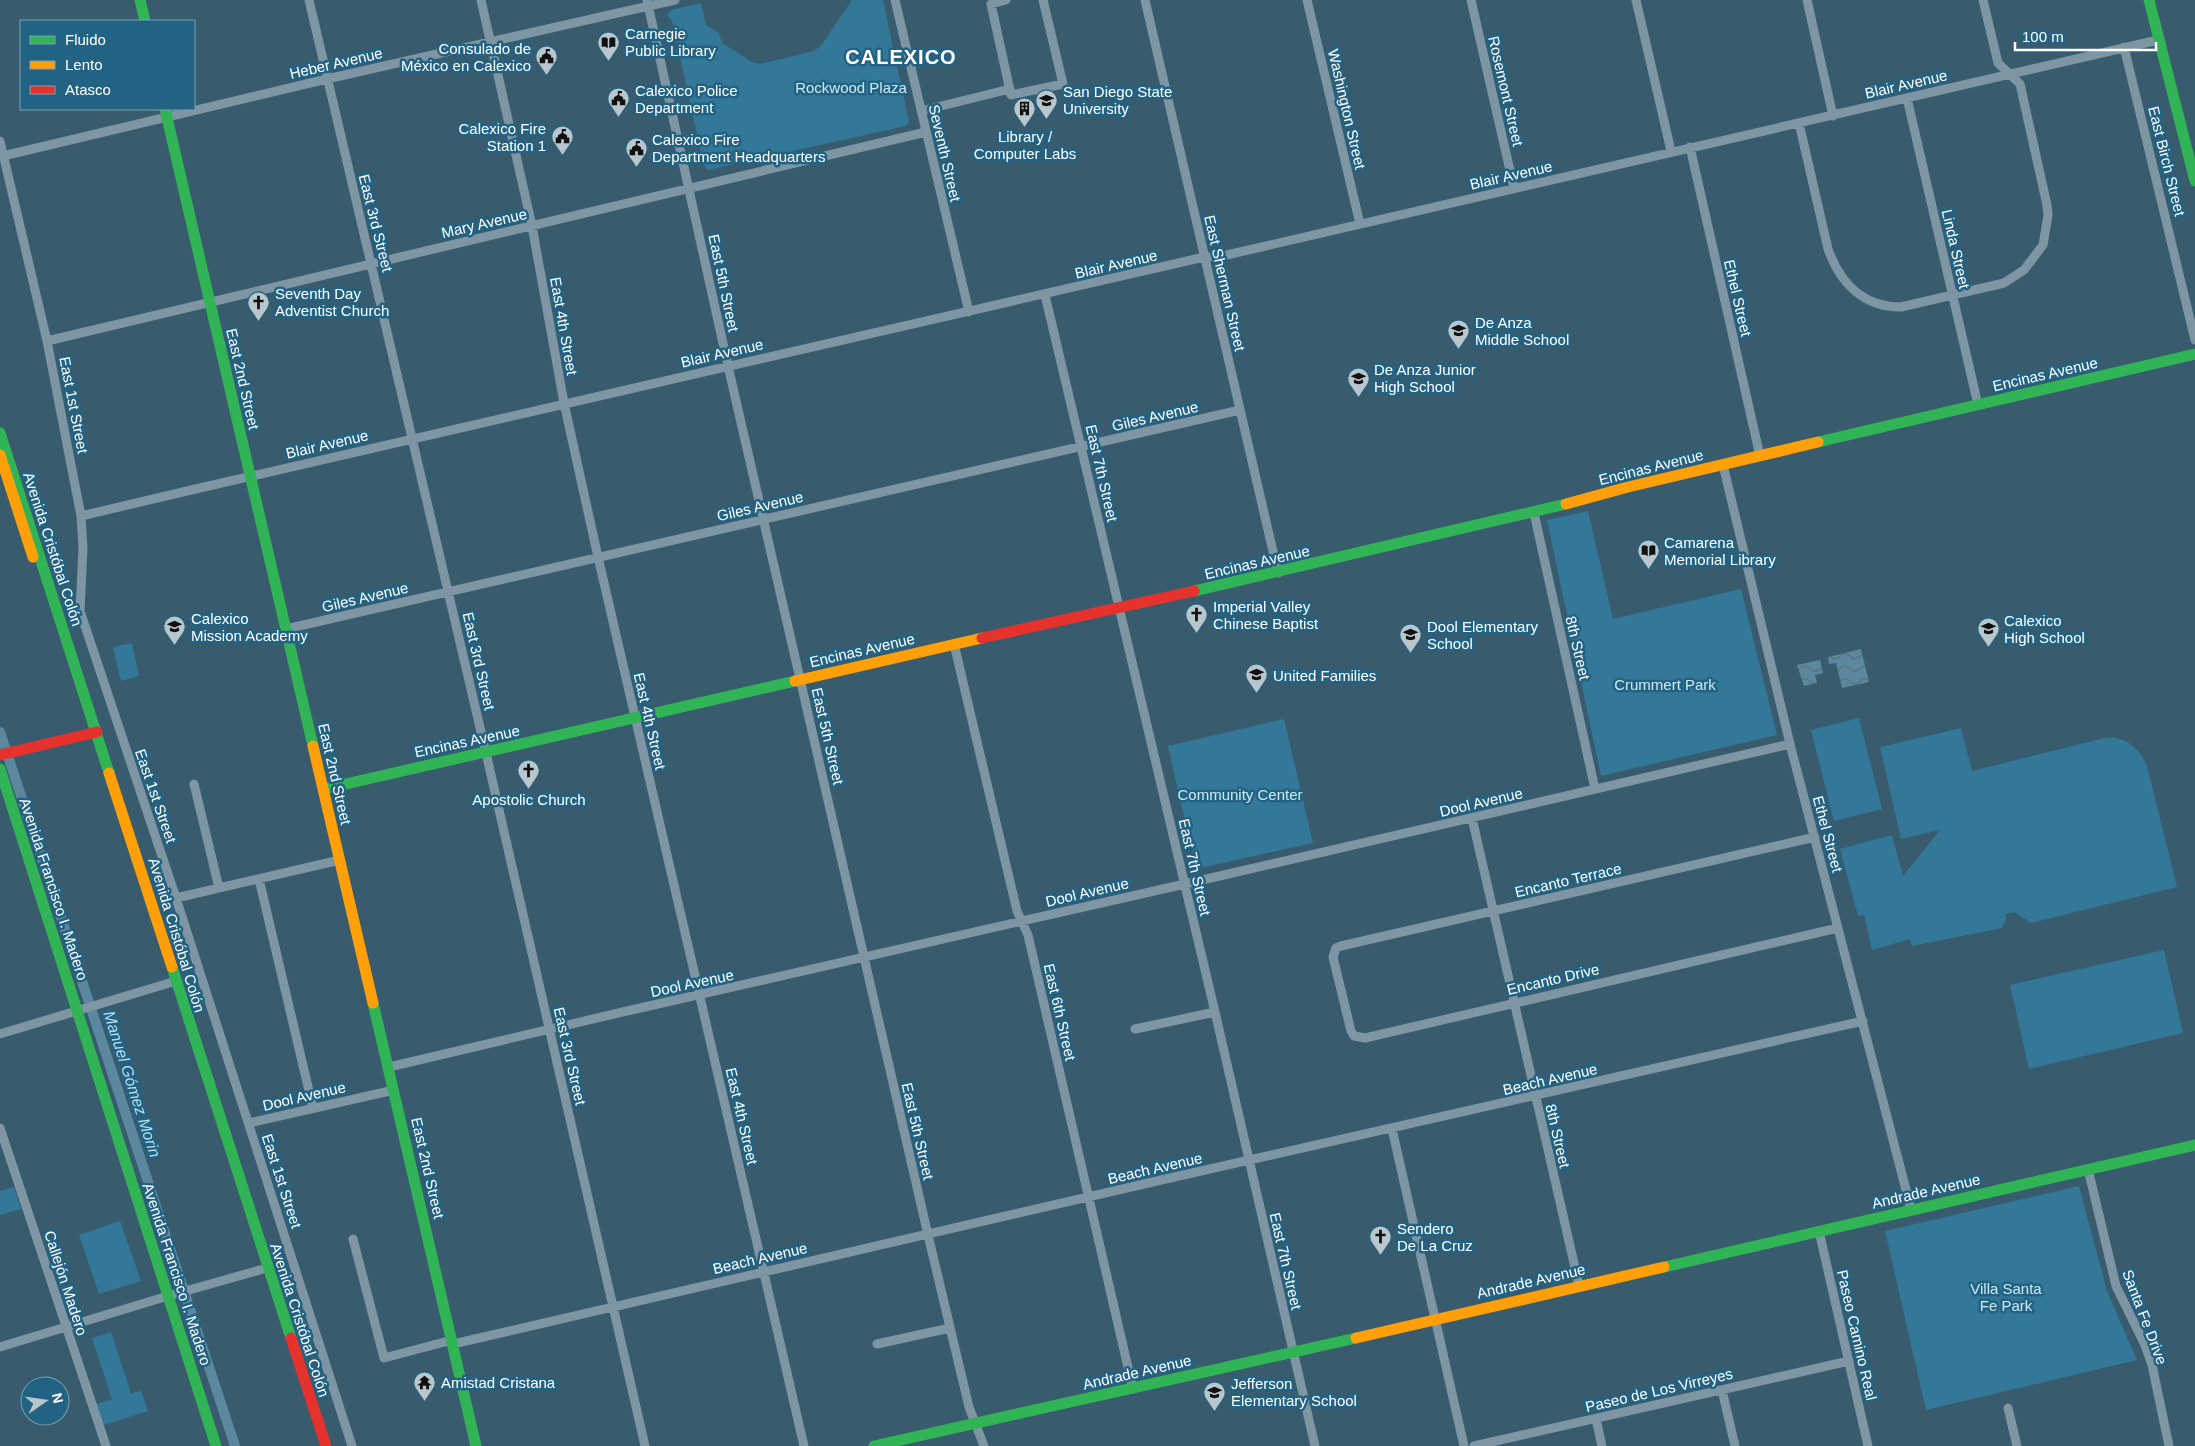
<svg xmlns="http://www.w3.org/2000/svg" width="2195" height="1446" font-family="Arial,sans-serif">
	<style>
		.green { fill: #337898 }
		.water { fill: url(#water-waves) }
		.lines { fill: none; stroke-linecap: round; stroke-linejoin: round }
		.canal { stroke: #5b889e; stroke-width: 10 }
		.street { stroke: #7e96a3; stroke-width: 9 }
		.fast { stroke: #30b455; stroke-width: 11 }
		.slow { stroke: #ff9f0a; stroke-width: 11 }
		.jam { stroke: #e5322d; stroke-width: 11 }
		.labels { text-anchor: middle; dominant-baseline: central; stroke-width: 5; stroke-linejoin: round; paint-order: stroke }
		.poi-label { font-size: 15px; fill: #fff; stroke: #226383; text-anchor: start }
		.street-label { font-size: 15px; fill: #fff; stroke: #226383 }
		.park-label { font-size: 15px; fill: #ceeaf6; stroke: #226383 }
		.water-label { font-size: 16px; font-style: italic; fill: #b5def0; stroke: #226383 }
		.district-label { font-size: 20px; font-weight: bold; letter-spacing: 1px; fill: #fff; stroke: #226383 }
	</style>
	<defs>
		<pattern id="water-waves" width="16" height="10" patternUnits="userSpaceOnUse" patternTransform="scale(1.25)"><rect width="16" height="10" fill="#5b889e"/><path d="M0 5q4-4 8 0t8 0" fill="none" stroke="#55707d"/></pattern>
	</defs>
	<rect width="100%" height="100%" fill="#385b6d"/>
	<path class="green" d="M852,0h31l26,122 -3,4 -198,44 -4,-5 -32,-144 -5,-6 4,-5 30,-7 5,22 13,8 3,10 30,19 8,2 51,-12 9,-5z
		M1588,511l25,108 128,-30 36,146 -176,41 -54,-256z
		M132,643l7,33 -18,5 -8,-34z
		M1859,718l23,91 -48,12 -23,-91z
		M1284,719l29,124 -117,26 -28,-123z
		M1961,728l11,43 133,-33c19,-3 35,10 42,28l30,121 -146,36 -17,-11 -8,2v5l-4,9 -90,18 -2,-7 -38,11 -8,-35 -6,1 -18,-67 52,-14 11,41 37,-46 -39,9 -21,-92z
		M2164,950l19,83 -154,36 -19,-84z
		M2079,1186l28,105 30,69 -211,50 -41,-179z
		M14,1187l7,22 -21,6v-24z
		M120,1221l21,60 -42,13 -20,-59z
		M111,1332l20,61 10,-2 7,20 -47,15 -7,-21 18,-6 -20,-61z"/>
	<path class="water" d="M1861,649l8,33 -27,6 -6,-25 -7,1 -1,-7z
		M1820,660l3,13 -8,2 2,8 -13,3 -7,-21z"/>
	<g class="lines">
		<path class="canal" d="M0,732l235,714"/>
		<path class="street" d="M309,0l177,753 159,693
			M481,0l51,226 32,177 34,154 206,889
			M647,0l81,366 200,869 41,172 15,39
			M895,0l74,312
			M1006,0l-15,4 20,91 52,-11 -20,-84
			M1145,0l133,573
			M1307,0l53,224
			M1471,0l43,188
			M1636,0l35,151
			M1807,0l26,116
			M2124,47l71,293
			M1907,98l71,307
			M921,111l89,-22
			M1799,123l29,126c12,34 35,58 73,58l103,-24 20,-13 19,-25 5,-30 -1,-10 -27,-121 -22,-21 -15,-63
			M0,141l47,200 34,175 2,32 -3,63 96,287 176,548
			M1690,147l70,309
			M3,156l324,-77 348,-79
			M1045,295l170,717 100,434
			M47,341c293,-71 586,-140 879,-209
			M1723,465l67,279 121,465
			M1534,513l61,276
			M81,516c374,-89 750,-170 1123,-259h14l940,-217
			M286,629l954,-219
			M954,644l63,267 11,24 105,454
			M194,784l25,104
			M1472,818l107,467
			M1815,837l-474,109 -5,2 -3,9 18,74 3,5 11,2 473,-110
			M259,879l54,229
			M176,898l164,-38
			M1135,1029l80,-17
			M0,1034l176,-53
			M389,1067l238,-56 558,-127 605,-140
			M249,1123l145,-33
			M0,1128l106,318
			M1392,1129l72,317
			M2088,1169l28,117 29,59 7,20 17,81
			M1819,1231l49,215
			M353,1239l31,119 68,-18
			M453,1344l717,-166 693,-157
			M877,1344l73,-16
			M0,1347l168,-51 99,-28
			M1722,1390l13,56
			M2008,1408l9,38
			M1596,1419l6,27
			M1474,1446l375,-85"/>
		<path class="fast" d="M140,0l5,21
			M2149,0l46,181
			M165,109l148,637
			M0,433l109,340
			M1818,442l377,-88
			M1194,591l372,-87
			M0,769l216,677
			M324,789l471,-108
			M172,967l119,371
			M373,1003l103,443
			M1664,1267l531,-122
			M874,1446l482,-108"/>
		<path class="slow" d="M0,455l33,102
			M1566,504l62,-17 190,-45
			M795,681l187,-43
			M313,746l60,257
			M109,773l63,194
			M1356,1338l308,-71"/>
		<path class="jam" d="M982,638l212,-47
			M0,755l97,-23
			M291,1338l35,108"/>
	</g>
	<defs>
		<symbol id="library-pin" viewBox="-11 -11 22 30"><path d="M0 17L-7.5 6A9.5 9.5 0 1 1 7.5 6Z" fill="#b9c6cc" stroke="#226383"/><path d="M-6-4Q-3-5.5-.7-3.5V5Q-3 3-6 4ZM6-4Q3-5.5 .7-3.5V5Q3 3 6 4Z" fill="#111"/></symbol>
		<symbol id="civic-pin" viewBox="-11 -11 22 30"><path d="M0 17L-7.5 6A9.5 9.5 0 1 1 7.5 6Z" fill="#b9c6cc" stroke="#226383"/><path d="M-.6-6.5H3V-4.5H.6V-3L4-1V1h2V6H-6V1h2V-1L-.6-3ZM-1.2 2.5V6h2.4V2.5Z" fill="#111"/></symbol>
		<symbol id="university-pin" viewBox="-11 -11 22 30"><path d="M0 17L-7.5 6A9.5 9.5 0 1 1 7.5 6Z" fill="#b9c6cc" stroke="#226383"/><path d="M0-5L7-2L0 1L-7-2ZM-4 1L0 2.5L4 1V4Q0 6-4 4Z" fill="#111"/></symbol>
		<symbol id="building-pin" viewBox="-11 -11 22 30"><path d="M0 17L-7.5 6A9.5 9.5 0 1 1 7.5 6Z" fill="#b9c6cc" stroke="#226383"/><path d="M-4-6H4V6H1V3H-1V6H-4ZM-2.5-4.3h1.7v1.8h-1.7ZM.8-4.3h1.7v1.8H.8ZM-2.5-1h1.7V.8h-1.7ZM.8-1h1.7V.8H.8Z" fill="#111"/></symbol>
		<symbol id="church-pin" viewBox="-11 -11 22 30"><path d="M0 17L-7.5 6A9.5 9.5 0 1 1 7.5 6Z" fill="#b9c6cc" stroke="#226383"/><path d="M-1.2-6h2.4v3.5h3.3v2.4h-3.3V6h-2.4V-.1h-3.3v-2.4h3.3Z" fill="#111"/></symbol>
		<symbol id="school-pin" viewBox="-11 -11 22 30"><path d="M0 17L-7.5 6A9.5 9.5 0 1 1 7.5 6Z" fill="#b9c6cc" stroke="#226383"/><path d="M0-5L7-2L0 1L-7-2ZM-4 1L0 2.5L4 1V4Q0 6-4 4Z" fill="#111"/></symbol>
		<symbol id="temple-pin" viewBox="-11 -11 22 30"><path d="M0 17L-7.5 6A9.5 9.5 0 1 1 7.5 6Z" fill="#b9c6cc" stroke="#226383"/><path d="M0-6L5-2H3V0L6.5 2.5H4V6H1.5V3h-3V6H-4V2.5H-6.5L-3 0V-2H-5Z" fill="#111"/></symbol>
	</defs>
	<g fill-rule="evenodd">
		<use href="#library-pin" x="596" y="30" width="25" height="34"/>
		<use href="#civic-pin" x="534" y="44" width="25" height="34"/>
		<use href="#civic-pin" x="606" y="86" width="25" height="34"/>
		<use href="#university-pin" x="1034" y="88" width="25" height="34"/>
		<use href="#building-pin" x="1012" y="96" width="25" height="34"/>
		<use href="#civic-pin" x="550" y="124" width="25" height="34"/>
		<use href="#civic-pin" x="624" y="136" width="25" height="34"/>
		<use href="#church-pin" x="246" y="290" width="25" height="34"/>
		<use href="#school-pin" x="1446" y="318" width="25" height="34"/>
		<use href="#school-pin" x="1346" y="366" width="25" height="34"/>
		<use href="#library-pin" x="1636" y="538" width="25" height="34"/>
		<use href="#church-pin" x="1184" y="602" width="25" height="34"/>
		<use href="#school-pin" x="162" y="614" width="25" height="34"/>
		<use href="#school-pin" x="1976" y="616" width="25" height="34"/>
		<use href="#school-pin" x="1398" y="622" width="25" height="34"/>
		<use href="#school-pin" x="1244" y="662" width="25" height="34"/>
		<use href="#church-pin" x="516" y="758" width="25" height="34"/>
		<use href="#church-pin" x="1368" y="1224" width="25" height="34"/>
		<use href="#temple-pin" x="412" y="1370" width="25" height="34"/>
		<use href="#school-pin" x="1202" y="1380" width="25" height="34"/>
	</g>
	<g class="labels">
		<g class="poi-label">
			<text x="625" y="33">Carnegie<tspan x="625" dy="17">Public Library</tspan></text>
			<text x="531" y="48" text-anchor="end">Consulado de<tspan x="531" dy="17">México en Calexico</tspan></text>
			<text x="635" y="90">Calexico Police<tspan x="635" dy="17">Department</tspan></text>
			<text x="1063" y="91">San Diego State<tspan x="1063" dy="17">University</tspan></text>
			<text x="546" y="128" text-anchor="end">Calexico Fire<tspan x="546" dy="17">Station 1</tspan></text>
			<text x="1025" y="136" text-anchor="middle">Library /<tspan x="1025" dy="17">Computer Labs</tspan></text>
			<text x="652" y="139">Calexico Fire<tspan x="652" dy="17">Department Headquarters</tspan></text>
			<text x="275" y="293">Seventh Day<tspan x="275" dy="17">Adventist Church</tspan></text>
			<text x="1475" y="322">De Anza<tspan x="1475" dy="17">Middle School</tspan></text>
			<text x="1374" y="369">De Anza Junior<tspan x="1374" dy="17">High School</tspan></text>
			<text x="1664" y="542">Camarena<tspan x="1664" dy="17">Memorial Library</tspan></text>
			<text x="1213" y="606">Imperial Valley<tspan x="1213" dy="17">Chinese Baptist</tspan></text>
			<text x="191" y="618">Calexico<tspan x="191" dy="17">Mission Academy</tspan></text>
			<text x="2004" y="620">Calexico<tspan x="2004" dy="17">High School</tspan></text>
			<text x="1427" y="626">Dool Elementary<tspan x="1427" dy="17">School</tspan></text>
			<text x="1273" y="675">United Families</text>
			<text x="529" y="799" text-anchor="middle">Apostolic Church</text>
			<text x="1397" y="1228">Sendero<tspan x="1397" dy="17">De La Cruz</tspan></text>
			<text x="441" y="1382">Amistad Cristana</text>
			<text x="1231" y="1383">Jefferson<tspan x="1231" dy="17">Elementary School</tspan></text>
		</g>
		<g class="street-label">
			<text transform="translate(336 63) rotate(-13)">Heber Avenue</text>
			<text transform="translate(1906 84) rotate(-13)">Blair Avenue</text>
			<text transform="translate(1506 91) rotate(77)">Rosemont Street</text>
			<text transform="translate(1347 109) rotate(77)">Washington Street</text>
			<text transform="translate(945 153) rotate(77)">Seventh Street</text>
			<text transform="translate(2167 161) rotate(76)">East Birch Street</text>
			<text transform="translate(1511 175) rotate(-13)">Blair Avenue</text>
			<text transform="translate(376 223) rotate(76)">East 3rd Street</text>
			<text transform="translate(484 223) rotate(-13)">Mary Avenue</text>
			<text transform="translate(1956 249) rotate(77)">Linda Street</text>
			<text transform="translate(1116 264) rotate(-13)">Blair Avenue</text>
			<text transform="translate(724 283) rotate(78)">East 5th Street</text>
			<text transform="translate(1225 283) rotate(77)">East Sherman Street</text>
			<text transform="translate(1738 298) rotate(77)">Ethel Street</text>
			<text transform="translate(564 326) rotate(80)">East 4th Street</text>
			<text transform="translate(722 353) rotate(-13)">Blair Avenue</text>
			<text transform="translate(2045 374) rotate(-13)">Encinas Avenue</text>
			<text transform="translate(243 379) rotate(77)">East 2nd Street</text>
			<text transform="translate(74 405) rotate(79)">East 1st Street</text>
			<text transform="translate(1155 416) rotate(-13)">Giles Avenue</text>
			<text transform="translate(327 444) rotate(-13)">Blair Avenue</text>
			<text transform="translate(1651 467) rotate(-14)">Encinas Avenue</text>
			<text transform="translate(1102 473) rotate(77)">East 7th Street</text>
			<text transform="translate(760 506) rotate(-13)">Giles Avenue</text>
			<text transform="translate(53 549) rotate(72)">Avenida Cristóbal Colón</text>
			<text transform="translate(1257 562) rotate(-13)">Encinas Avenue</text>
			<text transform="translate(365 597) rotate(-13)">Giles Avenue</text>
			<text transform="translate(1578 648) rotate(77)">8th Street</text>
			<text transform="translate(862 650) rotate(-13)">Encinas Avenue</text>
			<text transform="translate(479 661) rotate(77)">East 3rd Street</text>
			<text transform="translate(650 721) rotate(77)">East 4th Street</text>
			<text transform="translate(828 736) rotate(77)">East 5th Street</text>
			<text transform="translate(467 741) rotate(-12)">Encinas Avenue</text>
			<text transform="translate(335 774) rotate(77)">East 2nd Street</text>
			<text transform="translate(156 796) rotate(71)">East 1st Street</text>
			<text transform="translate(1481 802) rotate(-13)">Dool Avenue</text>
			<text transform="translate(1828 834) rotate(75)">Ethel Street</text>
			<text transform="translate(1195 867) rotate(77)">East 7th Street</text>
			<text transform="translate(1568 880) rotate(-13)">Encanto Terrace</text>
			<text transform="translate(54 889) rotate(72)">Avenida Francisco I. Madero</text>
			<text transform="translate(1087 892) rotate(-13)">Dool Avenue</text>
			<text transform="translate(177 935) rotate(73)">Avenida Cristóbal Colón</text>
			<text transform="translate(1553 979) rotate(-13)">Encanto Drive</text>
			<text transform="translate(692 983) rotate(-12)">Dool Avenue</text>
			<text transform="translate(1060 1012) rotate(77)">East 6th Street</text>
			<text transform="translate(570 1056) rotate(77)">East 3rd Street</text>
			<text transform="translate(1550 1079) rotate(-13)">Beach Avenue</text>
			<text transform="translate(304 1096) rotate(-13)">Dool Avenue</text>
			<text transform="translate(742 1116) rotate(77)">East 4th Street</text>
			<text transform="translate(918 1131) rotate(77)">East 5th Street</text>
			<text transform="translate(1558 1136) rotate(77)">8th Street</text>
			<text transform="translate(428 1168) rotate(77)">East 2nd Street</text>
			<text transform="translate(1155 1168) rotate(-13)">Beach Avenue</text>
			<text transform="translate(282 1181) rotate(72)">East 1st Street</text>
			<text transform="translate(1926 1191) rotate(-13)">Andrade Avenue</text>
			<text transform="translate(760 1258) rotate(-13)">Beach Avenue</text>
			<text transform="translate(1286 1261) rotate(77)">East 7th Street</text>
			<text transform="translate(177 1274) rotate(72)">Avenida Francisco I. Madero</text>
			<text transform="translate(1531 1281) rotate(-13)">Andrade Avenue</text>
			<text transform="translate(66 1283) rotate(72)">Callejón Madero</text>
			<text transform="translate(2145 1317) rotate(69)">Santa Fe Drive</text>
			<text transform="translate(300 1320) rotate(72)">Avenida Cristóbal Colón</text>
			<text transform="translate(1857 1335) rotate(77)">Paseo Camino Real</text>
			<text transform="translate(1137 1372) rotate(-13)">Andrade Avenue</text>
			<text transform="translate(1659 1390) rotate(-13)">Paseo de Los Virreyes</text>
		</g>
		<g class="park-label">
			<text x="851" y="87">Rockwood Plaza</text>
			<text x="1665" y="684">Crummert Park</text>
			<text x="1240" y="794">Community Center</text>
			<text x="2006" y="1288">Villa Santa<tspan x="2006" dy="17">Fe Park</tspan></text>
		</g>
		<g class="water-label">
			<text transform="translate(132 1084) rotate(72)">Manuel Gómez Morin</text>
		</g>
		<g class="district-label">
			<text x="901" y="57">CALEXICO</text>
		</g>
	</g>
	<rect x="20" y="20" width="175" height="90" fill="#226383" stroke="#7aa1b5"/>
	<rect x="30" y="36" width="25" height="8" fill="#30b455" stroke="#7aa1b5"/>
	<text x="65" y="45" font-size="15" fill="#ffffff">Fluido</text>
	<rect x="30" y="61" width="25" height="8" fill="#ff9f0a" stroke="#7aa1b5"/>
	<text x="65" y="70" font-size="15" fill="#ffffff">Lento</text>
	<rect x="30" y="86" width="25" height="8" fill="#e5322d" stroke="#7aa1b5"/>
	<text x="65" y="95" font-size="15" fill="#ffffff">Atasco</text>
	<g transform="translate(45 1401) rotate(77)"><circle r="24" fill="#226383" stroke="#7aa1b5"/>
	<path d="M0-4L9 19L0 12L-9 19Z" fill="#b9c6cc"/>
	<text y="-8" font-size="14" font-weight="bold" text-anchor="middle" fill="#ffffff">N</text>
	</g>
	<path d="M2015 42v8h141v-8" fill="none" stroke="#ffffff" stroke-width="2.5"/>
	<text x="2022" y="42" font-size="15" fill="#ffffff" stroke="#226383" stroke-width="4" paint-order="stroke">100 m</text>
</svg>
